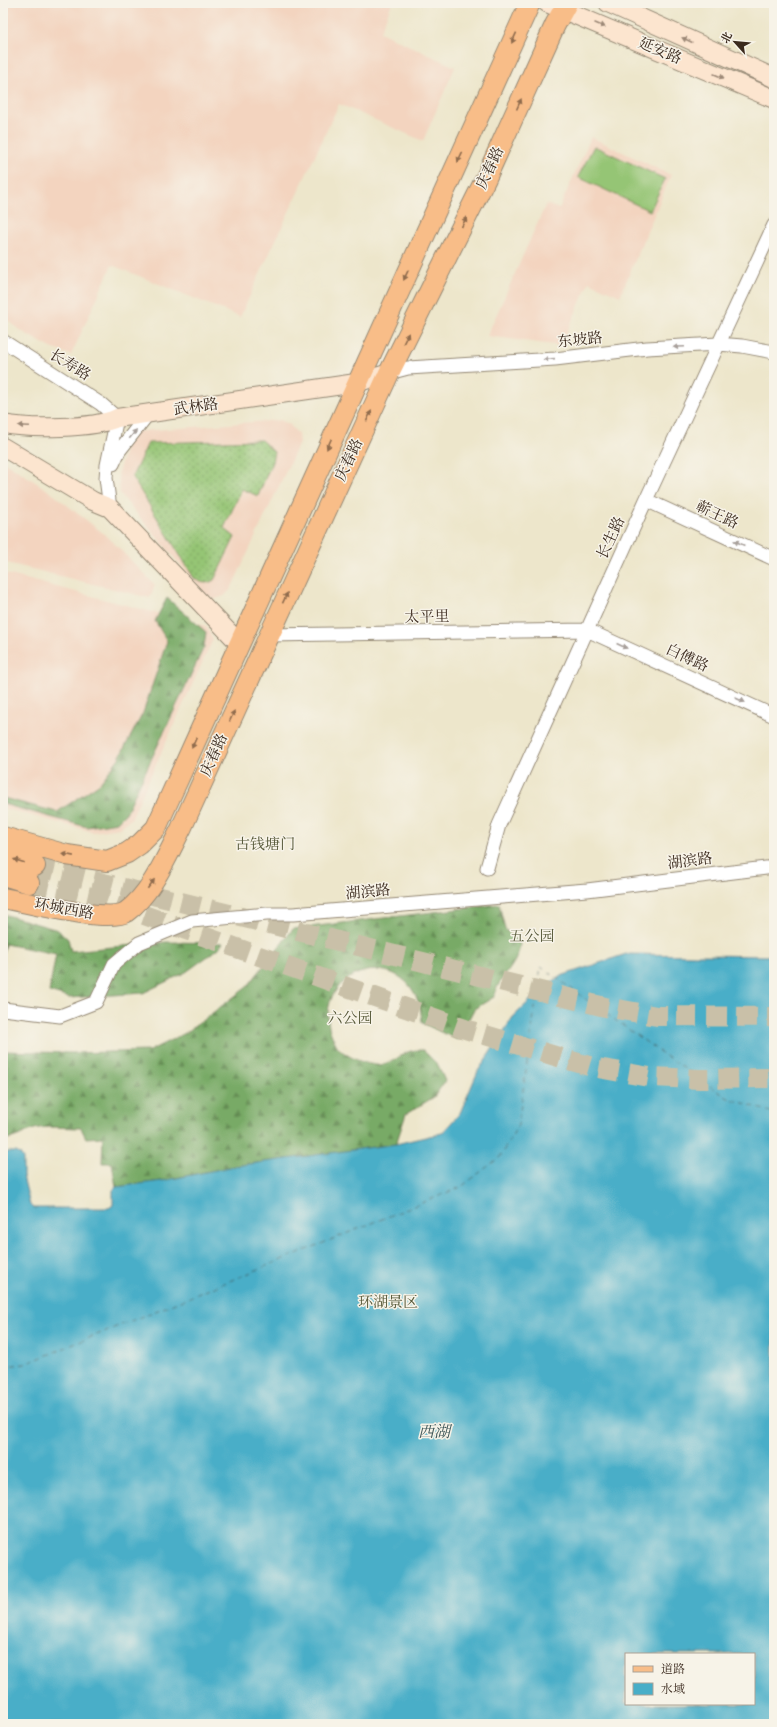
<svg xmlns="http://www.w3.org/2000/svg" width="777" height="1727" font-family="'Libre Bodoni','Noto Serif SC',serif">
	<style>
		.built { fill: #f3d4bf }
		.grass { fill: url(#grass-dots); stroke: #68784a }
		.forest { fill: url(#forest-firs); stroke: #5a6a42 }
		.pitch { fill: #95c575; stroke: #68784a }
		.water { fill: #48aec8; stroke: #426c73; fill-rule: evenodd }
		.lines { fill: none; stroke-linecap: round; stroke-linejoin: round }
		.ferry { stroke: #40585a; stroke-width: 1; stroke-dasharray: 5 4; stroke-linecap: butt }
		.primary-tunnel { stroke: #c9c0a8; stroke-width: 20; stroke-dasharray: 20 10; stroke-linecap: butt }
		.street-casing { stroke: #948874; stroke-width: 15 }
		.secondary-casing { stroke: #948874; stroke-width: 20 }
		.primary-casing { stroke: #948874; stroke-width: 22 }
		.street { stroke: #fff; stroke-width: 13 }
		.secondary { stroke: #fce5cf; stroke-width: 18 }
		.primary { stroke: #f8bd88; stroke-width: 20 }
		.oneway { fill: #9c8876 }
		.oneway2 { fill: #906c4e }
		.oneway3 { fill: #a79f9a }
		.labels { text-anchor: middle; dominant-baseline: central; stroke-width: 3; stroke-linejoin: round; paint-order: stroke }
		.street-label { font-size: 15px; fill: #3b2a1e; stroke: #f7f3e8 }
		.park-label { font-size: 15px; fill: #565838; stroke: #f7f3e8 }
		.water-label { font-size: 16px; font-style: italic; fill: #40585a; stroke: #f7f3e8 }
	</style>
	<defs>
		<pattern id="grass-dots" width="8" height="8" patternUnits="userSpaceOnUse"><rect width="8" height="8" fill="#95c575"/><path d="M2 2h.1M6 6h.1" fill="none" stroke="#7ba05f" stroke-width="1.8" stroke-linecap="round"/></pattern>
		<pattern id="forest-firs" width="22" height="20" patternUnits="userSpaceOnUse"><rect width="22" height="20" fill="#78aa66"/><path d="M5 1l3.5 6h-7zM16 11l3.5 6h-7z" fill="#648b53"/></pattern>
	</defs>
	<rect width="100%" height="100%" fill="#f7f3e8"/>
	<filter id="ink" filterUnits="userSpaceOnUse"><feTurbulence type="fractalNoise" baseFrequency=".025" numOctaves="2"/><feDisplacementMap in="SourceGraphic" scale="8" xChannelSelector="R" yChannelSelector="G"/><feConvolveMatrix kernelMatrix="1 2 1 2 8 2 1 2 1" color-interpolation-filters="sRGB"/></filter>
	<filter id="wash" filterUnits="userSpaceOnUse"><feTurbulence type="fractalNoise" baseFrequency=".012" numOctaves="4" result="noise"/><feDisplacementMap in="SourceGraphic" scale="16" xChannelSelector="R" yChannelSelector="G"/><feGaussianBlur stdDeviation="0.9" result="paint"/><feColorMatrix in="noise" values="0 0 0 0 0 0 0 0 0 0 0 0 0 0 0 0 0 1.4 0 .05"/><feComposite in="paint" operator="in"/></filter>
	<g filter="url(#wash)">
		<rect width="100%" height="100%" fill="#ede6cb"/>
		<path class="built" d="M3,3h389l-12,29 75,35 -32,74 -84,-37 -99,213 -128,-52 -41,90 -20,-7 -30,-17 -18,-15z
			M591,137l80,38 -51,121 -31,-14 -28,64 -74,-10 59,-132 13,5z
			M280,420l9,4 9,10 1,9 -68,146 -7,7 -9,3 -9,-4 -86,-101 -2,-21 13,-41z
			M3,461l46,30 59,46 47,48 -5,13 -147,-36z
			M3,573l203,53 7,13 -82,180 -12,9 -26,4 -90,-24z"/>
		<path class="grass" d="M261,440l13,12 -2,10 -14,34 -16,-7 -18,39 11,9 -21,43c-8,5 -13,3 -20,-2l-62,-101 16,-34z"/>
		<path class="forest" d="M167,598l39,34 -2,15 -78,166 -9,9 -30,5 -84,-23v-6l54,14 43,-29 19,-25 24,-45 24,-72 -12,-20z
			M499,904l6,25 15,15c-2,24 -24,35 -26,53l-20,12 -16,31 -36,-17c-4,-82 -106,-59 -93,4 1,6 5,12 7,17 6,12 32,22 45,21 11,-1 17,-9 27,-13 4,-2 10,-2 15,-2l15,15 7,16 -11,16 -28,17 -10,30 -161,22 -73,15 -46,6 -4,-24h-10l1,-26 -17,1 -5,-10c-14,0 -28,-2 -42,0 -13,2 -23,12 -36,11v-88l69,2 77,-2 38,-19 60,-45 46,-58z
			M3,914l55,16 10,9 3,12 95,-9 57,1 -5,6 -32,23 -43,21 -74,5 -20,-6 7,-38 -51,-10 -2,10z"/>
		<path class="pitch" d="M594,146l71,33 -15,32 -72,-34z"/>
		<path class="water" d="M626,954l148,2v768h-771v-572h13l4,2 3,5v17l7,29 3,3h76l4,-3v-15l3,-3 46,-6 73,-15 161,-22 46,-11 18,-20 18,-42 35,-54 31,-30 17,-11zM626,1654h128v50h-128z"/>
		<g class="lines">
			<path class="ferry" d="M3,1366l22,-2 436,-177 39,-30 18,-32 23,-158 119,85 68,46 46,15"/>
		</g>
	</g>
	<g filter="url(#ink)">
		<g class="lines">
			<path class="primary-tunnel" d="M35,866l570,141 52,9 117,1
				M29,883l67,15 369,131 127,38 57,10 51,2 74,-1"/>
			<defs>
				<path id="street" d="M3,341l98,63 16,14 -10,47 -1,13 4,30
					M389,373l19,-5 147,-9 92,-11 71,-4 24,2 32,6
					M113,464l6,-13 29,-37
					M646,500l128,59
					M269,635l318,-5 187,86
					M487,868l12,-43 147,-325 128,-275
					M3,1009l57,7 36,-14 18,-38 25,-21 53,-22 75,-7h26l294,-24 187,-23"/>
				<path id="secondary" d="M547,3l227,96
					M608,3l166,75
					M3,424c26,5 91,5 114,-6l239,-35 33,-10
					M3,447l90,54 17,7 129,135"/>
				<path id="primary" d="M3,837l64,18 40,6 20,-8 13,-9 16,-16 374,-825
					M3,856l32,10
					M3,875l26,8
					M3,898c22,4 106,25 123,14 25,-18 41,-56 55,-83l208,-456 97,-195 69,-153 12,-22"/>
			</defs>
			<use href="#street" class="street-casing"/>
			<use href="#secondary" class="secondary-casing"/>
			<use href="#primary" class="primary-casing"/>
			<use href="#street" class="street"/>
			<use href="#secondary" class="secondary"/>
			<use href="#primary" class="primary"/>
		</g>
		<defs><path id="oneway-solid" d="M-6-.8H1V-3.2L6.5 0L1 3.2V.8H-6Z"/></defs>
		<g class="oneway">
			<use href="#oneway-solid" transform="translate(600 25) rotate(23)"/>
			<use href="#oneway-solid" transform="translate(687 40) rotate(-155)"/>
			<use href="#oneway-solid" transform="translate(719 76) rotate(23)"/>
			<use href="#oneway-solid" transform="translate(24 426) rotate(-177)"/>
		</g>
		<g class="oneway2">
			<use href="#oneway-solid" transform="translate(514 38) rotate(115)"/>
			<use href="#oneway-solid" transform="translate(519 104) rotate(-66)"/>
			<use href="#oneway-solid" transform="translate(460 157) rotate(115)"/>
			<use href="#oneway-solid" transform="translate(464 222) rotate(-64)"/>
			<use href="#oneway-solid" transform="translate(406 275) rotate(115)"/>
			<use href="#oneway-solid" transform="translate(406 338) rotate(-64)"/>
			<use href="#oneway-solid" transform="translate(369 416) rotate(-65)"/>
			<use href="#oneway-solid" transform="translate(329 444) rotate(114)"/>
			<use href="#oneway-solid" transform="translate(285 598) rotate(-65)"/>
			<use href="#oneway-solid" transform="translate(232 716) rotate(-66)"/>
			<use href="#oneway-solid" transform="translate(194 743) rotate(114)"/>
			<use href="#oneway-solid" transform="translate(68 855) rotate(-169)"/>
			<use href="#oneway-solid" transform="translate(19 861) rotate(-163)"/>
			<use href="#oneway-solid" transform="translate(151 884) rotate(-53)"/>
		</g>
		<g class="oneway3">
			<use href="#oneway-solid" transform="translate(679 347) rotate(177)"/>
			<use href="#oneway-solid" transform="translate(549 359) rotate(176)"/>
			<use href="#oneway-solid" transform="translate(133 434) rotate(-52)"/>
			<use href="#oneway-solid" transform="translate(739 543) rotate(-155)"/>
			<use href="#oneway-solid" transform="translate(622 646) rotate(25)"/>
			<use href="#oneway-solid" transform="translate(740 700) rotate(25)"/>
		</g>
	</g>
	<g class="labels">
		<g class="street-label">
			<text transform="translate(660 51) rotate(23)">延安路</text>
			<text transform="translate(490 168) rotate(-65)">庆春路</text>
			<text transform="translate(580 340) rotate(-6)">东坡路</text>
			<text transform="translate(70 365) rotate(32)">长寿路</text>
			<text transform="translate(196 407) rotate(-8)">武林路</text>
			<text transform="translate(349 460) rotate(-65)">庆春路</text>
			<text transform="translate(717 515) rotate(25)">蕲王路</text>
			<text transform="translate(611 538) rotate(-65)">长生路</text>
			<text transform="translate(427 617) rotate(-1)">太平里</text>
			<text transform="translate(687 658) rotate(25)">白傅路</text>
			<text transform="translate(214 755) rotate(-66)">庆春路</text>
			<text transform="translate(690 861) rotate(-7)">湖滨路</text>
			<text transform="translate(368 892) rotate(-5)">湖滨路</text>
			<text transform="translate(64 909) rotate(10)">环城西路</text>
		</g>
		<g class="park-label">
			<text x="265" y="844">古钱塘门</text>
			<text x="532" y="936">五公园</text>
			<text x="350" y="1018">六公园</text>
			<text x="388" y="1302">环湖景区</text>
		</g>
		<g class="water-label">
			<text x="434" y="1432">西湖</text>
		</g>
	</g>
	<rect width="777" height="1727" fill="none" stroke="#f7f3e8" stroke-width="16"/>
	<rect x="625" y="1653" width="130" height="52" fill="#f7f3e8" stroke="#aca397"/>
	<rect x="633" y="1666" width="20" height="6" fill="#f8bd88" stroke="#aca397"/>
	<text x="661" y="1673" font-size="12" fill="#3b2a1e">道路</text>
	<rect x="633" y="1683" width="20" height="12" fill="#48aec8" stroke="#aca397"/>
	<text x="661" y="1693" font-size="12" fill="#3b2a1e">水域</text>
	<g transform="translate(735 42) rotate(297)" stroke="#f7f3e8" stroke-width="3" paint-order="stroke">
	<path d="M0-3L7 15L0 10L-7 15Z" fill="#3b2a1e"/>
	<text y="-6" font-size="11" font-weight="bold" text-anchor="middle" fill="#3b2a1e">北</text>
	</g>
</svg>
